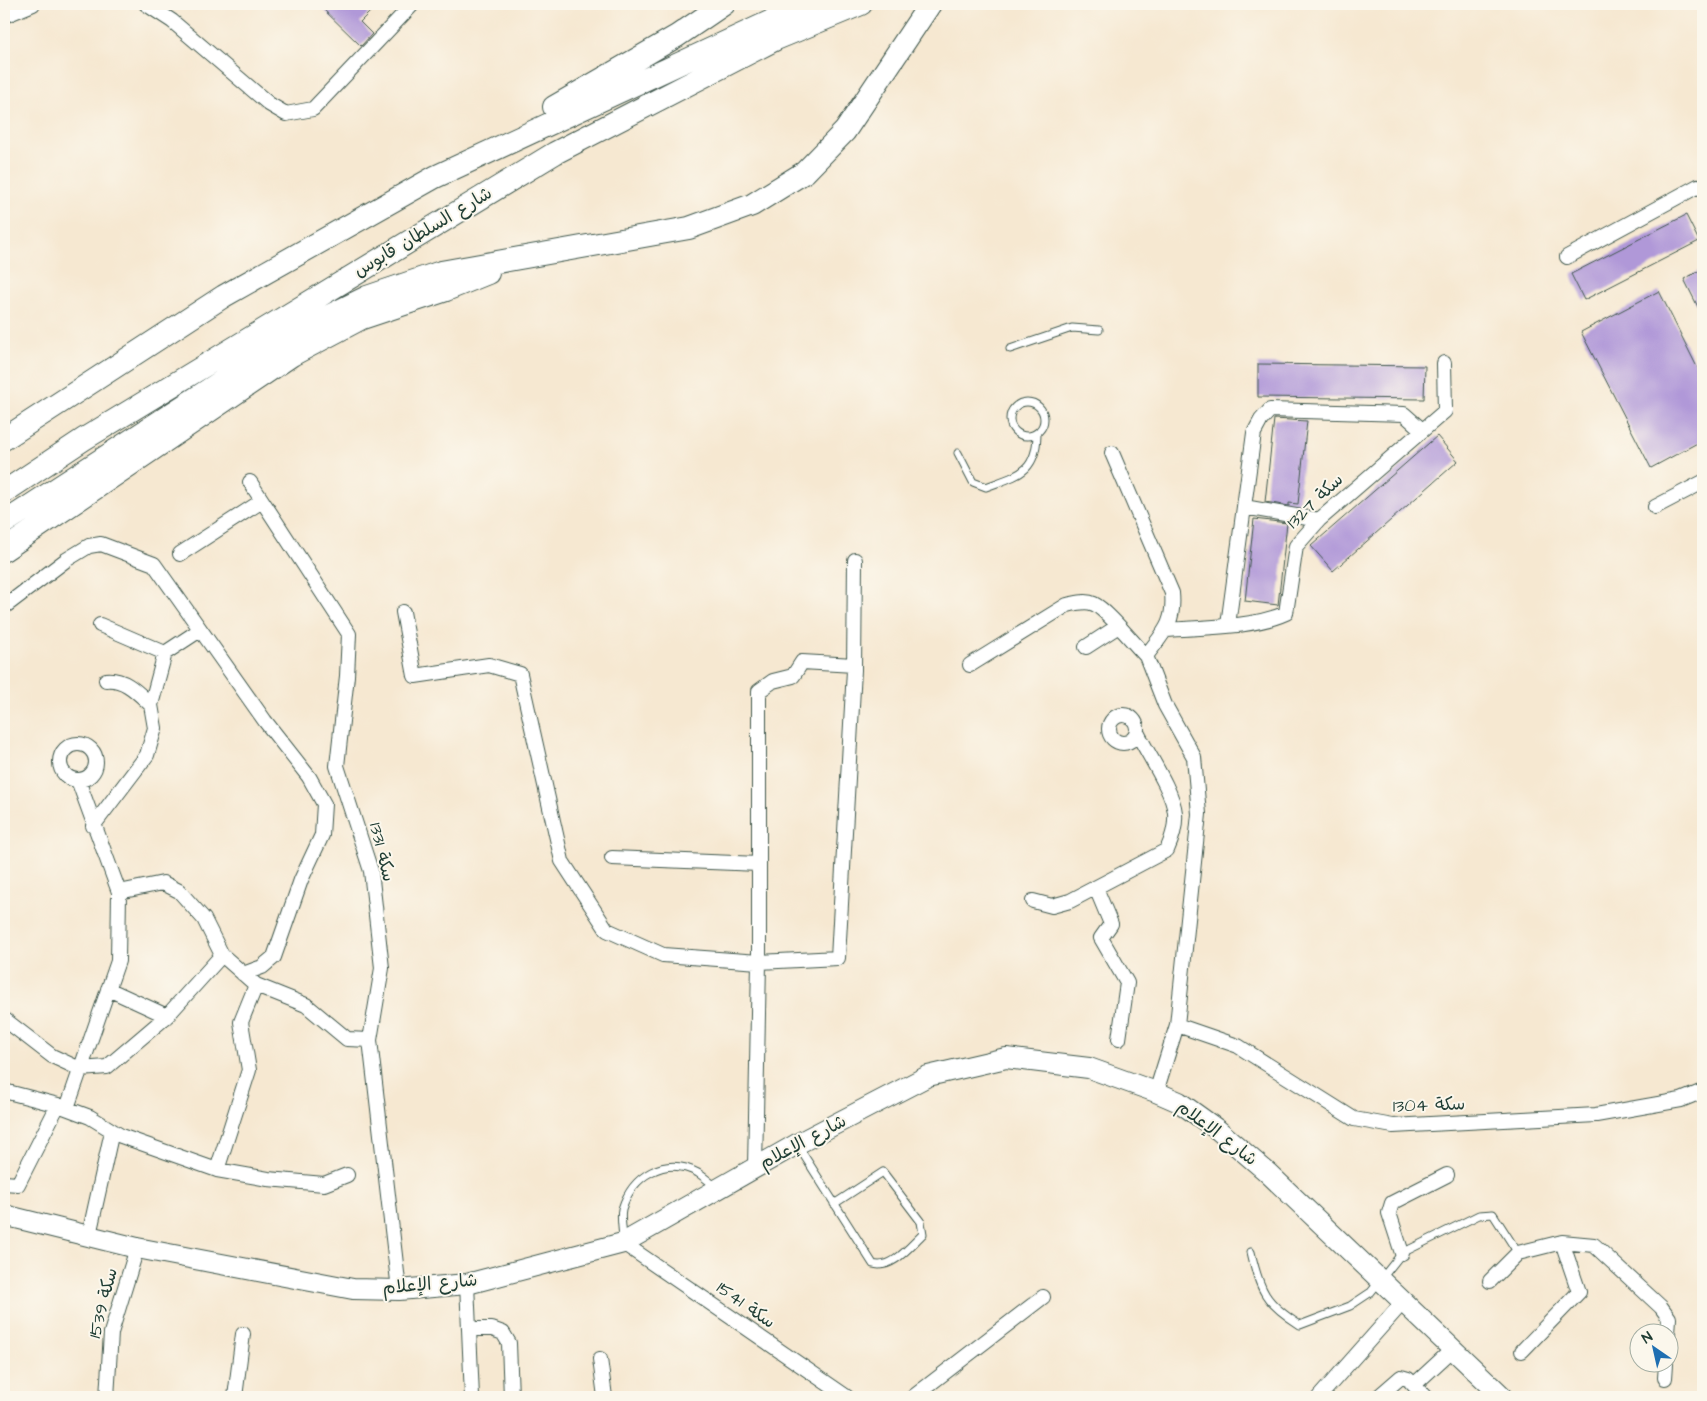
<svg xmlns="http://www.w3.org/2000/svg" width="1707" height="1401" font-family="'Architects Daughter','Playpen Sans Arabic',sans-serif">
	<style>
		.building { fill: #b098d8 }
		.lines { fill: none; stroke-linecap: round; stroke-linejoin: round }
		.service-casing { stroke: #3f574c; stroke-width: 9 }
		.minor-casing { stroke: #3f574c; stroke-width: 16 }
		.secondary-casing { stroke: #3f574c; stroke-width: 22 }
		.trunk-casing { stroke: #3f574c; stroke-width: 24 }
		.service { stroke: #fff; stroke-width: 7 }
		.minor { stroke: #fff; stroke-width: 14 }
		.secondary { stroke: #fff; stroke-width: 20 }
		.trunk { stroke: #fff; stroke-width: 22 }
		.labels { text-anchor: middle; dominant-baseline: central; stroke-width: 4; stroke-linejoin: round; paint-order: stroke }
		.street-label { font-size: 18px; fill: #1f3d34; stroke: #fbf7ec }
	</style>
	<rect width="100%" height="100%" fill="#fbf7ec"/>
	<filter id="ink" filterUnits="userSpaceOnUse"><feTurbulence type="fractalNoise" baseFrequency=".02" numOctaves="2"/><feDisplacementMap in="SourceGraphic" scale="10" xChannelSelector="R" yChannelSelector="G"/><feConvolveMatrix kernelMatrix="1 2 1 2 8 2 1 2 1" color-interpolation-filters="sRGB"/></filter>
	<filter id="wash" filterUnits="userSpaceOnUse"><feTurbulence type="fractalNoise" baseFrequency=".0096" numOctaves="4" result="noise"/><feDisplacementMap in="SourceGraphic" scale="20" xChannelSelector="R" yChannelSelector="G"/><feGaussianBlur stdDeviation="1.12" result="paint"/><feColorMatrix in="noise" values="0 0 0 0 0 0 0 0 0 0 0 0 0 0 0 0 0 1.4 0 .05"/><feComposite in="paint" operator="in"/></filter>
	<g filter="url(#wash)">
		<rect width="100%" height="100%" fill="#f6e8d1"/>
		<g id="blocks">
			<path class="building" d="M318,4h60l-18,18 12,12 -11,12z
				M1686,215l13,26 -115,59 -13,-26z
				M1703,269v48l-19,-38z
				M1659,291l44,88v61l-52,28 -70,-136z
				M1258,364l167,2 -1,33 -166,-2z
				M1274,419l33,2 -9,83 -9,-1v3l-24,-4z
				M1437,436l21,25 -125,110 -22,-25z
				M1254,519l33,4 -9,82 -33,-4z"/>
		</g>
	</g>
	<g filter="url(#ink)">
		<use href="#blocks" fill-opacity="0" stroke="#3f574c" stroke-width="1"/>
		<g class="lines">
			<defs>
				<path id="service" d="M1010,349l62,-21 27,2
					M1010 419a17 17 0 1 1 34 0a17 17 0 1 1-34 0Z
					M958,453l15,29 13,5c32,-12 50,-14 51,-52
					M798,1146l75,118c19,6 37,-18 50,-30l-2,-12 -38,-50 -49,32
					M623,1240c0,-9 -3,-22 -1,-31 10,-33 43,-54 76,-36 6,4 12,9 18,14
					M1251,1252c9,39 14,51 49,73l50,-19 21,-14 31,-39 77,-38 14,-1 25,39"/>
				<path id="minor" d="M146,4l26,17 97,83 17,10 27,-5 100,-105
					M4,16l29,-12
					M1567,257l131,-71 5,4
					M1112,453l60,140c3,31 -9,40 -26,63l19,49 29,52 5,57 -22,211 -21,67
					M250,482l99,152 -2,42 -10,90 34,105 11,97 -12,72 29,250
					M1244,507l75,13
					M1655,507l48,-25
					M180,554l82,-53
					M4,607l62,-47 23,-14 12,-2 53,20 111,157 44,56 15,27 -2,31 -21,45 -27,77 -12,10 -19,7
					M403,612l12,64 74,-11 31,9 42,187 45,69 56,25 96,7 79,-4 16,-288 1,-110
					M100,625l65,28
					M1228,625l26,-192 7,-13 9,-10 134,4 18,16
					M1166,630c37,-3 87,-2 120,-17l10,-67 23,-26 126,-109 -1,-48
					M1086,647l31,-20
					M970,665l97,-60c9,-2 19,-5 27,-1 13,6 40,40 52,52
					M106,680c19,-2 32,13 45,25
					M1109 729a14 14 0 1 1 28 0a14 14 0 1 1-28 0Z
					M60 762a18 18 0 1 1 36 0a18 18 0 1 1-36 0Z
					M93,826l54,-71 8,-27 -4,-23 14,-52 35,-23
					M612,858l147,6
					M1096,888l15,36 -10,14 26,45 -8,56
					M119,892l44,-9 16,8 25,28 18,36 34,30 50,20 41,34 23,1
					M1033,901l19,5 18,-5 97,-51c5,-11 9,-25 8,-37 -2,-22 -28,-60 -38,-81
					M108,989l59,27
					M4,1019l48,37 28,13 27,-2 60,-51 55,-61
					M1177,1025l61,21 116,73 39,7 203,-11 85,-15 22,-9
					M4,1091l54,14 32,12 31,19 96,34 51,9 56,5 23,-9
					M67,1108l51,-147 1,-69 -41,-112
					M755,1168l4,-206v-271l14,-10 20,-5 9,-14 52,3
					M217,1170l32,-100 -8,-48 15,-37
					M4,1183l14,1 40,-79
					M89,1235l23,-104
					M623,1243l224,154
					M1402,1253l-13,-40 3,-10 55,-28
					M1490,1281l28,-28 44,-11 32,3 67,62 8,11 -1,16
					M467,1284l5,113
					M469,1329h23l11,4 6,10 2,54
					M1522,1351l57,-59 -17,-50
					M600,1359l5,38
					M1665,1378l1,-14
					M1414,1385l39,-36
					M107,1397l4,-64 26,-85
					M235,1397l8,-63
					M913,1397l130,-100
					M1319,1397l85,-96
					M1378,1397l23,-20 7,2 17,18"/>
				<path id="secondary" d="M4,1215l133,33 216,41 46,1 68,-6 156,-41 174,-99 131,-68 78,-18 83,10 67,24 23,10 39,28 49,42 236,225"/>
				<path id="trunk" d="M554,107l123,-71 47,-32
					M4,439l220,-143 211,-119 373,-173
					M4,492l80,-53 471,-286 221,-114 85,-35
					M4,523l296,-193 67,-33 74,-25 248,-44 63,-23 53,-33 40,-41 85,-127
					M4,550l288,-195 70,-37 84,-28 42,-17"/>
			</defs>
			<use href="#service" class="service-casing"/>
			<use href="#minor" class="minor-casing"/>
			<use href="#secondary" class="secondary-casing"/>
			<use href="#trunk" class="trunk-casing"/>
			<use href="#service" class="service"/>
			<use href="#minor" class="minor"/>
			<use href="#secondary" class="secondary"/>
			<use href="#trunk" class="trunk"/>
		</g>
	</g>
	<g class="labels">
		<g class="street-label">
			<text transform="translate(423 232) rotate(-31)">شارع السلطان قابوس</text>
			<text transform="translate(1315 501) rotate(-44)">سكة 1327</text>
			<text transform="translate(382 852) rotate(76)">سكة 1331</text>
			<text transform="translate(1429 1105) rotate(-2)">سكة 1304</text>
			<text transform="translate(1217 1133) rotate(37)">شارع الإعلام</text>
			<text transform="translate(803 1142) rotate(-28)">شارع الإعلام</text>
			<text transform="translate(430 1284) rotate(-5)">شارع الإعلام</text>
			<text transform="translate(103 1303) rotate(-76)">سكة 1539</text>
			<text transform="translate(746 1305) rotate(35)">سكة 1541</text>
		</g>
	</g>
	<rect width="1707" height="1401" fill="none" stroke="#fbf7ec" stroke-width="20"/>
	<g transform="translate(1654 1348) rotate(326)"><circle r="24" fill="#fbf7ec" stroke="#a3ada2"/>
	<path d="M0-4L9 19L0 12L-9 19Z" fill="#1f6fb2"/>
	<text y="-8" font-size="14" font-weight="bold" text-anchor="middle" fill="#1f3d34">N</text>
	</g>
</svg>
